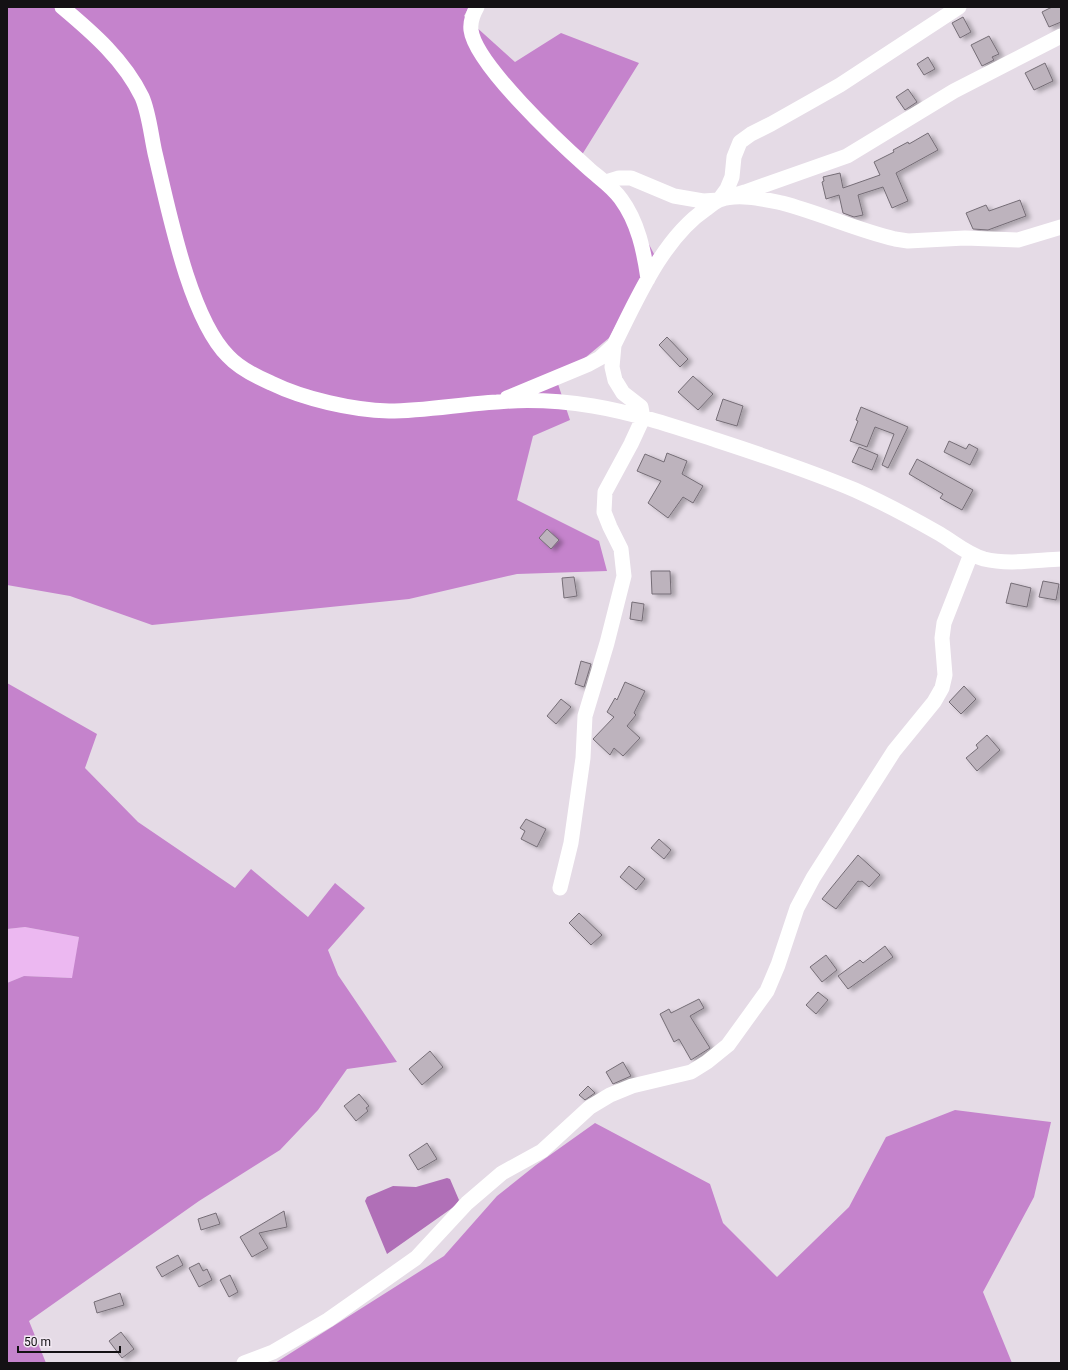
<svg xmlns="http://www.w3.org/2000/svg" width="1068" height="1370" font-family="Roboto,sans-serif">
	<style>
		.green { fill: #ecb8f1 }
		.forest { fill: #c583cc }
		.water { fill: #b06fb7 }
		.building { fill: #bdb3bd; stroke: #756d76; filter: url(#shadow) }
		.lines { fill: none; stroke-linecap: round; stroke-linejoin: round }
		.minor { stroke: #fff; stroke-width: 15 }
	</style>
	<defs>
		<filter id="shadow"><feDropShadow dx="4.5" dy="2.5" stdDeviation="2" flood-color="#0004"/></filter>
	</defs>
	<rect width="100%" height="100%" fill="#e5dbe6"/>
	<path class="green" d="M25,927l54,10 -6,41 -49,-2 -17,7v-54z"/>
	<path class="forest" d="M7,7h462l-5,9 51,46 46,-29 78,30 -64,103 37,18 25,37 17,33 -45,84 -52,43 13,39 -37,16 -16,64 82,41 8,30 -90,3 -108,25 -257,26 -82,-29 -63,-11z
		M7,683l90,51 -12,34 53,54 97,66 16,-19 57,48 27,-34 30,25 -37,42 10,25 59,87 -50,7 -29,41 -38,40 -81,51 -170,120 17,42h-39v-380l17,-7 48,2 7,-41 -54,-10 -18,2z
		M955,1110l96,12 -17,75 -51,95 29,71h-737l169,-107 53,-60 39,-31 59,-42 115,61 13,39 54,54 72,-70 37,-70z"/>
	<path class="water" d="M447,1178l3,1 9,21 -4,6 -68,48 -22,-53 2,-4 26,-11 23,1z"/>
	<path class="building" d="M1052,7h9v15l-12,5 -7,-15z
		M963,17l8,15 -11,6 -8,-15z
		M989,36l10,18 -7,3 2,3 -12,6 -11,-21z
		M928,57l7,12 -11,6 -7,-11z
		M1045,63l8,18 -19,9 -9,-17z
		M908,89l9,13 -12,8 -9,-13z
		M928,133l10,17 -42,23 12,28 -16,7 -9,-21 -25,8 5,20 -9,2 -11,-4 -4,-18 -13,4 -4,-17 2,-1 -1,-4 17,-4 3,15 37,-13 -6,-13 20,-10 -1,-2 15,-8 1,2z
		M1020,200l6,16 -38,14 -15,-1 -7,-16 20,-8 3,6z
		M667,337l21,22 -8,8 -21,-22z
		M693,376l20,18 -15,16 -20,-18z
		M723,399l20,7 -6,20 -21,-6z
		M861,407l47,20 -20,41 -6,-3 12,-31 -19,-7 -8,20 -17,-6 8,-20 -2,-1z
		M949,441l17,8 3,-5 9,5 -8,16 -26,-13z
		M859,447l19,8 -6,15 -20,-8z
		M667,453l20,8 -5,13 21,12 -10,17 -10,-6 -15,21 -20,-15 13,-22 -24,-10 8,-17 19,8z
		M917,459l56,31 -11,20 -22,-12 3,-4 -34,-20z
		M547,529l12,11 -8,9 -12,-11z
		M651,571h19l1,23h-19z
		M574,577l3,19 -13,2 -2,-20z
		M1043,581l16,3 -3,16 -17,-3z
		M1011,583l20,5 -4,19 -21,-4z
		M632,602l12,2 -2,17 -12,-2z
		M581,661l10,3 -7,23 -9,-3z
		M625,682l20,9 -11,22 2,2 -9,11 13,12 -17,18 -9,-8 -4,7 -17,-16 21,-22 -7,-5 8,-14 2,2z
		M964,686l12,13 -15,15 -12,-12z
		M561,699l10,8 -15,17 -9,-8z
		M987,735l13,15 -23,21 -11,-13 12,-10 -2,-3z
		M526,819l20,10 -9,18 -16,-8 4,-8 -5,-3z
		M659,839l12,11 -7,9 -13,-11z
		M858,855l22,20 -11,12 -7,-6 -2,1 -2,-1 -22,28 -14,-10z
		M629,866l16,13 -9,11 -16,-13z
		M579,913l23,22 -11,10 -22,-22z
		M885,946l8,11 -45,32 -10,-13 22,-16 3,3z
		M826,955l11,15 -15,12 -12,-15z
		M818,992l10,8 -12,14 -10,-9z
		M699,999l5,9 -14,8 20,32 -19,12 -12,-21 -5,3 -14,-28 9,-5 2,4z
		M430,1051l13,16 -21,18 -13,-16z
		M623,1062l8,14 -18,8 -7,-12z
		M588,1086l7,7 -10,7 -6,-5z
		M359,1094l10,12 -3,2 2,3 -12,10 -12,-15z
		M427,1143l10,16 -19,11 -9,-15z
		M284,1211l3,16 -28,6 9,15 -16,9 -12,-20z
		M216,1213l4,11 -19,6 -3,-11z
		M178,1255l5,10 -21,12 -6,-10z
		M199,1263l4,8 4,-2 5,11 -13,7 -10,-19z
		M230,1275l8,17 -9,5 -9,-17z
		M120,1293l4,12 -27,8 -3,-11z
		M121,1332l13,17 -12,9 -13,-17z"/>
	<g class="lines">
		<path class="minor" d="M62,7c31,26 62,53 80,90 7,16 9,38 13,56 13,54 34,164 73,203 11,12 29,21 43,27 33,16 81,27 118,28 36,0 72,-7 108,-9 32,-3 64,-1 96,4 42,7 83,21 123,34 46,15 94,31 139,50 29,13 57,28 85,44 15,9 27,20 44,25 24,6 53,1 77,0
			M477,7c-4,7 -7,15 -6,23 4,34 90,114 117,138 11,10 24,18 33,31 17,23 23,52 27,80
			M606,182l13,-4h12l43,18 29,5 16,-1 26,-8 102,-36 107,-65 107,-55
			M719,200l8,-11 5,-12 2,-20 6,-15 11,-8 20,-10 69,-39 119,-78
			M507,398l82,-34 11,-6 14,-13
			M560,888l11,-45 12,-85 2,-42 22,-73 17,-67 -3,-27 -11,-22 -6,-15 1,-20 26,-48 12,-26 -2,-11 -18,-14 -8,-13 -3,-13 2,-22c23,-46 49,-107 92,-136 4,-3 9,-7 13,-9 19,-7 44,-1 63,3 38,10 75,27 113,36l13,2 57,-3 53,2 43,-13
			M244,1363l29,-11 55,-32 88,-62 51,-55 35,-30 40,-22 48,-44 20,-12 22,-9 59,-14 16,-10 21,-17 39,-54 11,-26 19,-57 16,-30 81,-127 40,-49 8,-14 3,-13 -3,-37 2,-15 27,-69"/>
	</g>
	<rect width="1068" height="1370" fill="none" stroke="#141114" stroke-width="16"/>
	<path d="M18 1346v6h102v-6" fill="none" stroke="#141114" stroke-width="2"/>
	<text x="24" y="1346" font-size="12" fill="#141114" stroke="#f2e9f3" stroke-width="3" paint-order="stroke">50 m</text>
</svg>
